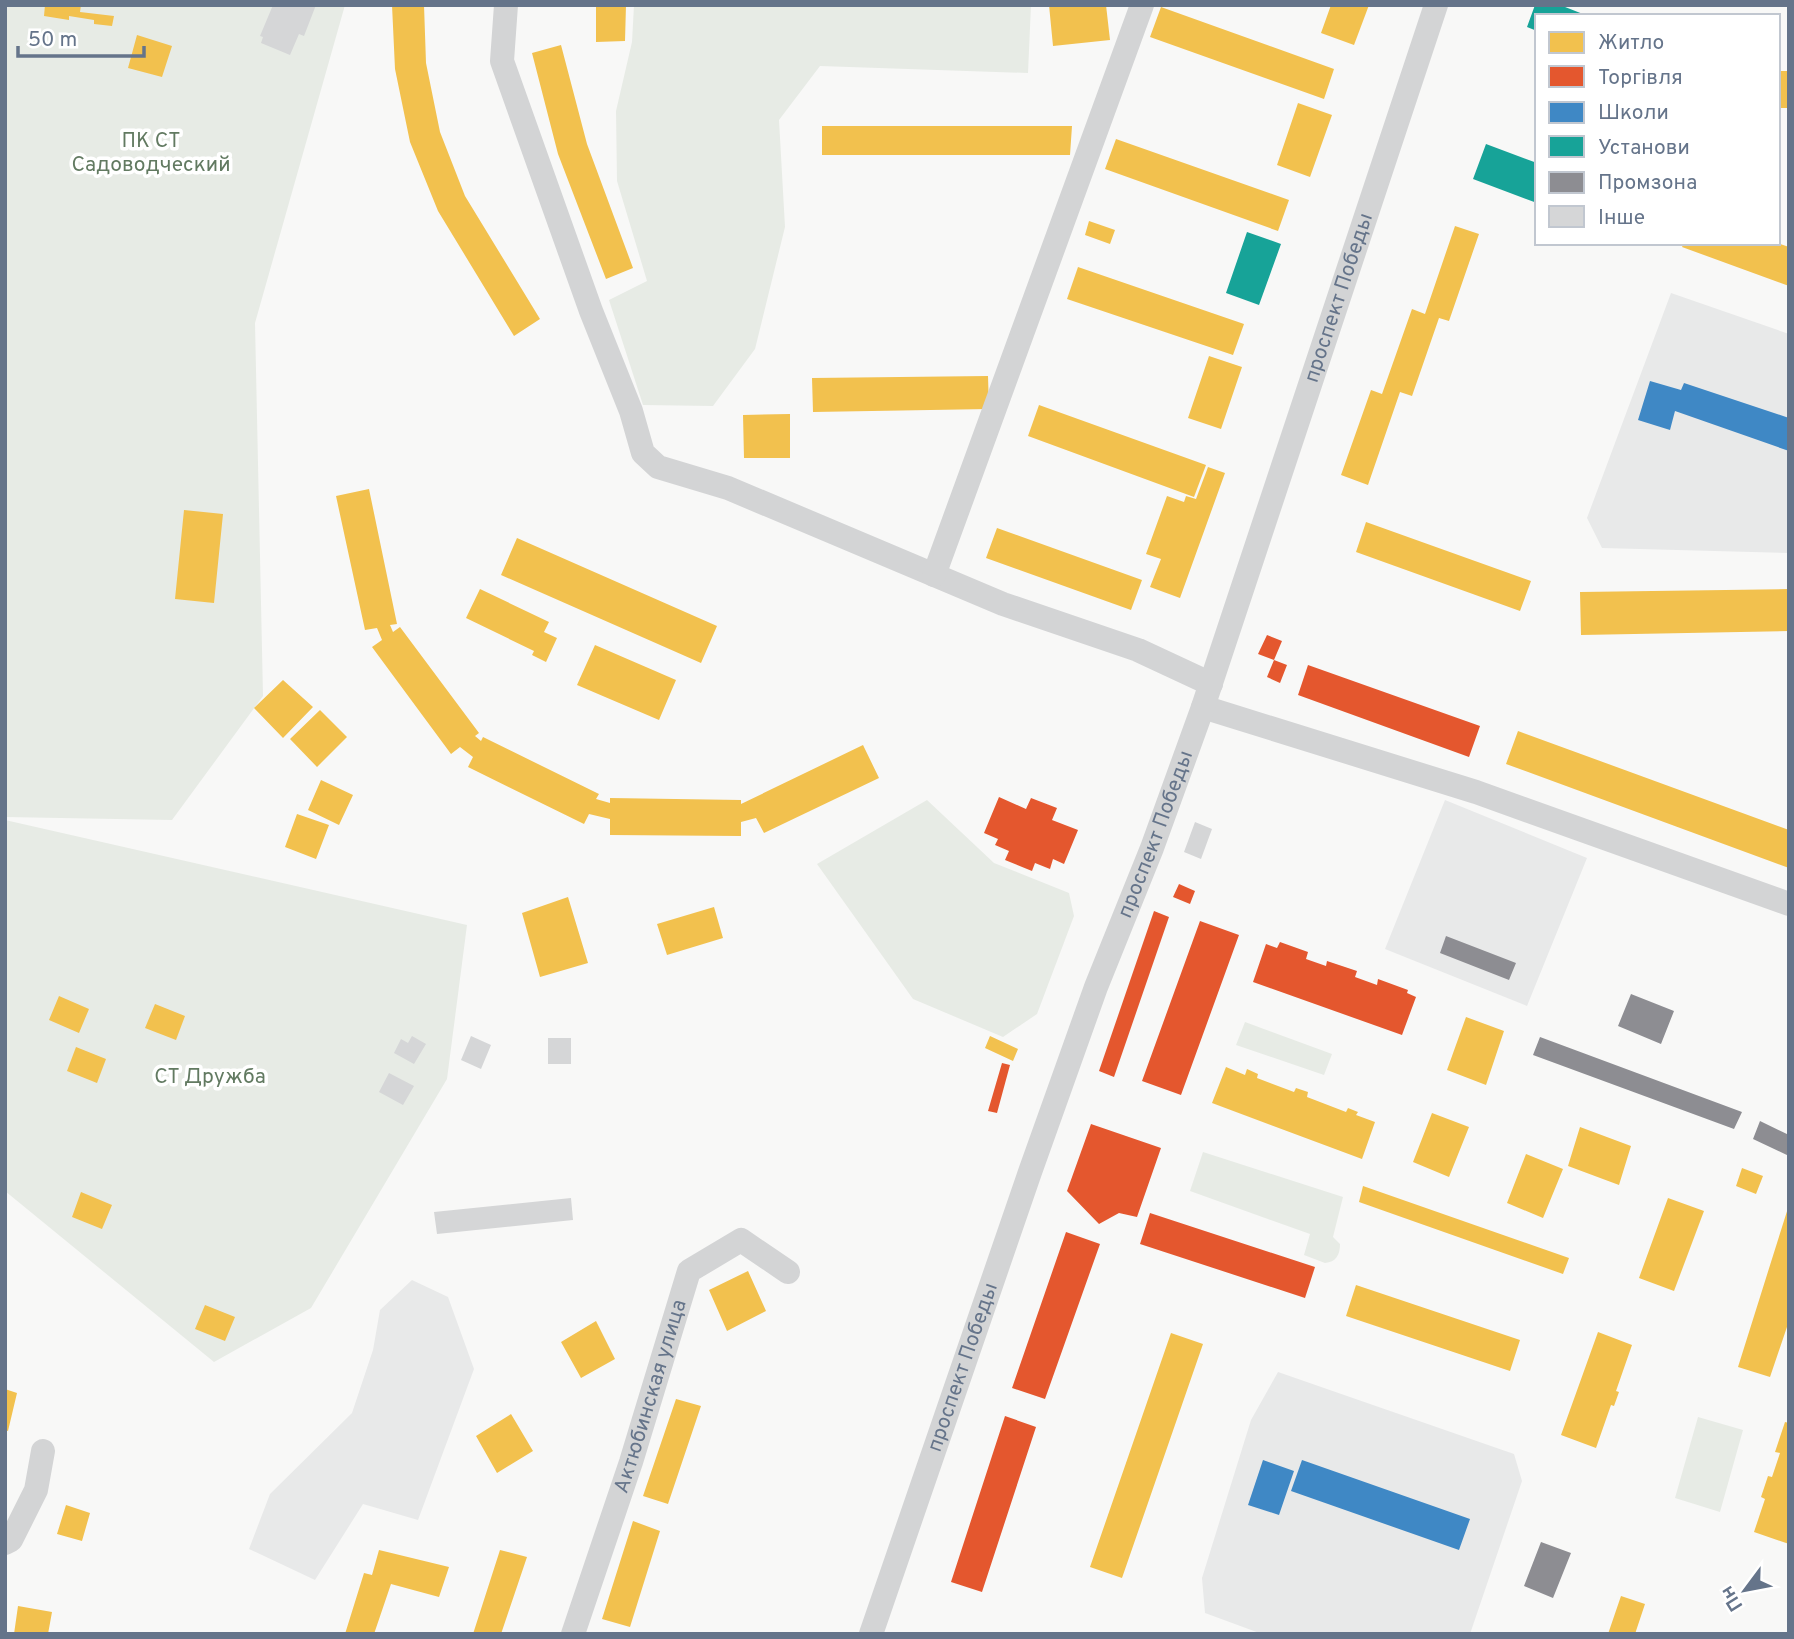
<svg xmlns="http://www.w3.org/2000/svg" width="1794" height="1639" font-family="Overpass,sans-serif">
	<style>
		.built { fill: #e8e9e9 }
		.green { fill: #e7ebe5 }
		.homes { fill: #f2c14e }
		.shops { fill: #e4572e }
		.schools { fill: #3f88c5 }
		.public { fill: #17a398 }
		.industry { fill: #8d8d92 }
		.building { fill: #d5d6d7 }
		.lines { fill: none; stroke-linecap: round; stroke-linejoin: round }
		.minor { stroke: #d3d4d5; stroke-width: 24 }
		.labels { text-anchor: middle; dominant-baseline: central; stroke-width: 7; stroke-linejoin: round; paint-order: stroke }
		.park-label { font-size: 21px; fill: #627a61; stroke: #fff }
		.street-label { font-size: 21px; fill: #65748a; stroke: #fff }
	</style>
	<rect width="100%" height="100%" fill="#f8f8f7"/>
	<path class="built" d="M1671,293l118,41v219l-187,-5 -15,-30z
		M1445,800l142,58 -60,148 -142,-57z
		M412,1280l36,17 26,72 -56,151 -55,-16 -48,76 -66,-31 21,-55 82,-81 21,-63 7,-40z
		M1278,1372l236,82 8,27 -52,153h-208l-57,-21 -3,-35 49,-158z"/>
	<path class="green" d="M5,5h340l-90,318 8,373 -91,124 -167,-3z
		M634,5h397l-3,68 -208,-7 -41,54 6,107 -30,122 -42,57 -70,-1 -34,-105 38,-19 -30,-100 -1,-70 16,-69z
		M927,800l67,63 75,30 5,23 -37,98 -34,23 -90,-38 -96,-135z
		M5,820l462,105 -20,154 -136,229 -97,54 -209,-171z
		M1245,1022l87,32 -8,21 -88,-30z
		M1203,1152l140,45 -10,40 7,7c0,11 -4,18 -15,19l-21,-8 6,-21 -120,-43z
		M1698,1417l45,13 -23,82 -45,-14z"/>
	<path class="homes" d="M45,5h36l-1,7 34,4 -2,10 -18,-2v-4l-25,-4v4l-25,-4z
		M392,5h32l2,58 14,69 25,64 75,123 -26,17 -76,-125 -28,-69 -15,-73z
		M596,5h30l-1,36 -29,1z
		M1049,5h57l4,35 -57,6z
		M1331,5h38l-15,40 -33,-12z
		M1161,7l173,62 -10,30 -174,-62z
		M137,35l35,11 -10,31 -34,-9z
		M561,45l26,99 46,124 -27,11 -48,-125 -26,-101z
		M1778,71h11v37h-11z
		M1298,103l34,12 -22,62 -33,-12z
		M822,126h250l-2,29h-248z
		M1116,139l173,61 -11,31 -173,-62z
		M1089,221l26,9 -5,14 -25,-9z
		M1455,226l24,8 -30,87 -10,-3 -27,78 -12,-4 -32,93 -27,-10 30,-85 11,4 30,-85 13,5z
		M1684,243h93l12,4v39l-107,-39z
		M1078,267l166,57 -11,31 -166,-56z
		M1209,356l33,11 -21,62 -33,-11z
		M988,376l1,33 -176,3 -1,-34z
		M1039,405l167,60 -12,32 -166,-61z
		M790,414v44h-46l-1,-43z
		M1208,467l17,6 -45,125 -30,-11 11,-28 -15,-5 21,-58 17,6 2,-6 10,3z
		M369,489l28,135 -7,1 3,7 7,-5 79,106 -4,3 6,5 2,-4 116,57 -3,5 14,4v-5l131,2v4l122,-59 16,33 -115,55 -8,-15 -15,4v14l-131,-1v-16l-21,-5 -5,10 -116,-57 5,-10 -13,-10 -9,7 -79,-107 10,-7 -5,-12 -12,2 -29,-134z
		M184,510l39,4 -9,89 -39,-4z
		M1366,522l165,59 -11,30 -164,-59z
		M997,528l145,52 -11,30 -145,-52z
		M517,538l200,88 -16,37 -200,-88z
		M480,589l69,33 -5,10 13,6 -11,24 -14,-7 2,-4 -68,-33z
		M1789,589v42l-208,4 -1,-43z
		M595,645l81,35 -17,40 -82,-35z
		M283,680l30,27 -30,31 -29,-30z
		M320,710l27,27 -30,30 -27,-28z
		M1518,731l271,99v38l-283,-104z
		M321,780l32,15 -14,30 -31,-15z
		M297,814l32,11 -13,34 -31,-12z
		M568,897l20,66 -48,14 -18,-64z
		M714,907l9,31 -56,17 -10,-31z
		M59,996l30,13 -10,24 -30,-13z
		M155,1004l30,12 -9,24 -31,-12z
		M1466,1017l38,14 -18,54 -39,-15z
		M990,1036l28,13 -5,12 -28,-13z
		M76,1047l30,12 -9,24 -30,-12z
		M1226,1067l19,8 2,-6 11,5 -1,4 37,14 2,-4 12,4 -1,5 39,15 2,-4 10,4 -2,3 19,7 -13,37 -150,-56z
		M1432,1113l37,14 -20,50 -36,-15z
		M1580,1127l51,19 -12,39 -51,-19z
		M1526,1154l37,15 -20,49 -36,-15z
		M1742,1168l21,8 -7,18 -20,-8z
		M1363,1186l206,72 -6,16 -204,-72z
		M81,1192l31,13 -10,24 -30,-12z
		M1668,1198l36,13 -30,80 -35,-13z
		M1788,1208l1,113 -19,56 -32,-10z
		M748,1271l18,40 -39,20 -18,-41z
		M1356,1285l164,55 -10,31 -164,-55z
		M205,1305l30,12 -10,24 -30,-12z
		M596,1321l19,38 -34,19 -20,-36z
		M1598,1332l34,13 -16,46 3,1 -5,14 -3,-1 -15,43 -35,-13z
		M1171,1333l32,11 -81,234 -32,-11z
		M5,1389l12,4 -9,38 -3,-1z
		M676,1399l25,7 -33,98 -25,-8z
		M511,1414l22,37 -36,22 -21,-37z
		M1785,1422l4,1v121l-35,-12 11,-33 -4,-2 7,-21 4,1 8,-24 -5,-1z
		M66,1505l24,8 -8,28 -25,-7z
		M633,1521l27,10 -30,96 -28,-8z
		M379,1550l70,17 -10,30 -48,-13 -17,50h-29l19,-61 8,2z
		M500,1550l27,7 -26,77h-28z
		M1621,1596l24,8 -10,30h-27z
		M18,1606l34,6 -4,22h-34z"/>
	<path class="shops" d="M1267,635l15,6 -8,19 13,5 -7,18 -13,-6 7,-17 -16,-6z
		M1308,665l172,61 -11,31 -171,-62z
		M999,797l27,12 5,-11 26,10 -5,12 26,10 -14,34 -11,-5 -3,10 -15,-6 -3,8 -27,-11 4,-9 -14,-6 3,-6 -14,-6z
		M1179,884l16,7 -5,13 -17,-7z
		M1154,911l15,6 -55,160 -15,-6z
		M1200,921l39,14 -58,160 -39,-14z
		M1280,942l28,10 -2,7 20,7 1,-5 30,10 -2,6 22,8 1,-6 30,11 -1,3 9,4 -14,38 -149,-53 13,-38 11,4z
		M1002,1063l8,2 -13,48 -9,-2z
		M1091,1124l70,24 -24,69 -18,-4 -20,11 -32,-33z
		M1150,1213l165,54 -10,31 -165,-54z
		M1066,1232l34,12 -55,155 -33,-11z
		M1005,1416l31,11 -54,165 -31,-10z"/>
	<path class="schools" d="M1650,381l31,9 3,-7 105,35v33l-114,-40 -5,19 -32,-10z
		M1263,1460l31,11 -15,44 -31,-10z
		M1302,1460l168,59 -11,31 -168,-59z"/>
	<path class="public" d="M1535,5h25l28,11h-51v15l-10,-4z
		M1486,144l51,19v40l-64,-24z
		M1247,232l34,12 -22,61 -33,-12z"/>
	<path class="industry" d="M1446,936l70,27 -7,17 -69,-27z
		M1631,994l43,17 -13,33 -43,-18z
		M1540,1037l202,75 -8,17 -201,-74z
		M1760,1121l29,14v21l-36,-17z
		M1541,1542l30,11 -18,45 -29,-12z"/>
	<path class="building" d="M273,5h43l-12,31 -5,-2 -9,21 -29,-12 2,-6 -3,-1z
		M1195,822l17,7 -11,30 -17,-7z
		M412,1036l14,8 -12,20 -20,-11 7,-14 7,4z
		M471,1036l20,9 -10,24 -20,-9z
		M548,1038h23v26h-23z
		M389,1073l25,13 -11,19 -24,-13z
		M571,1198l2,22 -136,14 -3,-22z"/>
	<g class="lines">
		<g class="minor">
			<path d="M506,5l-4,56 89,250 40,100 12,42 15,14 70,21 275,116 135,46 73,34"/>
			<path d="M934,575l208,-570"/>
			<path d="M1203,707l273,85 313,112"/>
			<path d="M5,1543l6,-3 25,-50 7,-39"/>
			<path id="s1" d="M573,1634l58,-172 58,-191 52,-31 47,32"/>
			<path id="s2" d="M871,1634l159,-462 66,-185 56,-139 51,-141 233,-702"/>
		</g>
	</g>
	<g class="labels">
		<g class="park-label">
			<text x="151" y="141">ПК СТ<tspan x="151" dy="24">Садоводческий</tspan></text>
			<text x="210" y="1077">СТ Дружба</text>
		</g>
		<g class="street-label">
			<text stroke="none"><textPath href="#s2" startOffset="1416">проспект Победы</textPath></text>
			<text stroke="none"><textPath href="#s2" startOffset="849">проспект Победы</textPath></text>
			<text stroke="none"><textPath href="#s2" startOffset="282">проспект Победы</textPath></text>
			<text stroke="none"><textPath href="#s1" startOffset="250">Актюбинская улица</textPath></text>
		</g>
	</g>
	<rect width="1794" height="1639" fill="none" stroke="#65748a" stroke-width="14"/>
	<rect x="1535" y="14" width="245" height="231" fill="#ffffff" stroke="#c1c7d0" stroke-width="2"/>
	<rect x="1549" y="32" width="35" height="21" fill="#f2c14e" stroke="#c1c7d0" stroke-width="2"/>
	<text x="1598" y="49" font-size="21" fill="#65748a">Житло</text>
	<rect x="1549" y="66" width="35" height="21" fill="#e4572e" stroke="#c1c7d0" stroke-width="2"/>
	<text x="1598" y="84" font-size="21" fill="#65748a">Торгівля</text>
	<rect x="1549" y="102" width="35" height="21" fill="#3f88c5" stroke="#c1c7d0" stroke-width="2"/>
	<text x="1598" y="119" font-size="21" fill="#65748a">Школи</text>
	<rect x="1549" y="136" width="35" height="21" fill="#17a398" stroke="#c1c7d0" stroke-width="2"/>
	<text x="1598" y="154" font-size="21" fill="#65748a">Установи</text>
	<rect x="1549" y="172" width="35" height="21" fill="#8d8d92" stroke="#c1c7d0" stroke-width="2"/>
	<text x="1598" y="189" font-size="21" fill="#65748a">Промзона</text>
	<rect x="1549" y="206" width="35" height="21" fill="#d5d6d7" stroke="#c1c7d0" stroke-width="2"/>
	<text x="1598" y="224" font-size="21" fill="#65748a">Інше</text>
	<g transform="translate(1745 1590) rotate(238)" stroke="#ffffff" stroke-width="5" paint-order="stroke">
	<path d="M0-5L12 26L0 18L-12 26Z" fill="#65748a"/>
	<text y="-10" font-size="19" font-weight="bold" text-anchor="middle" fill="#65748a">Пн</text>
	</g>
	<path d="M18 46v10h126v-10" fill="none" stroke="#65748a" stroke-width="3.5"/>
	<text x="28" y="46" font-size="21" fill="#65748a" stroke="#ffffff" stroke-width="5" paint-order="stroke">50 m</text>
</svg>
